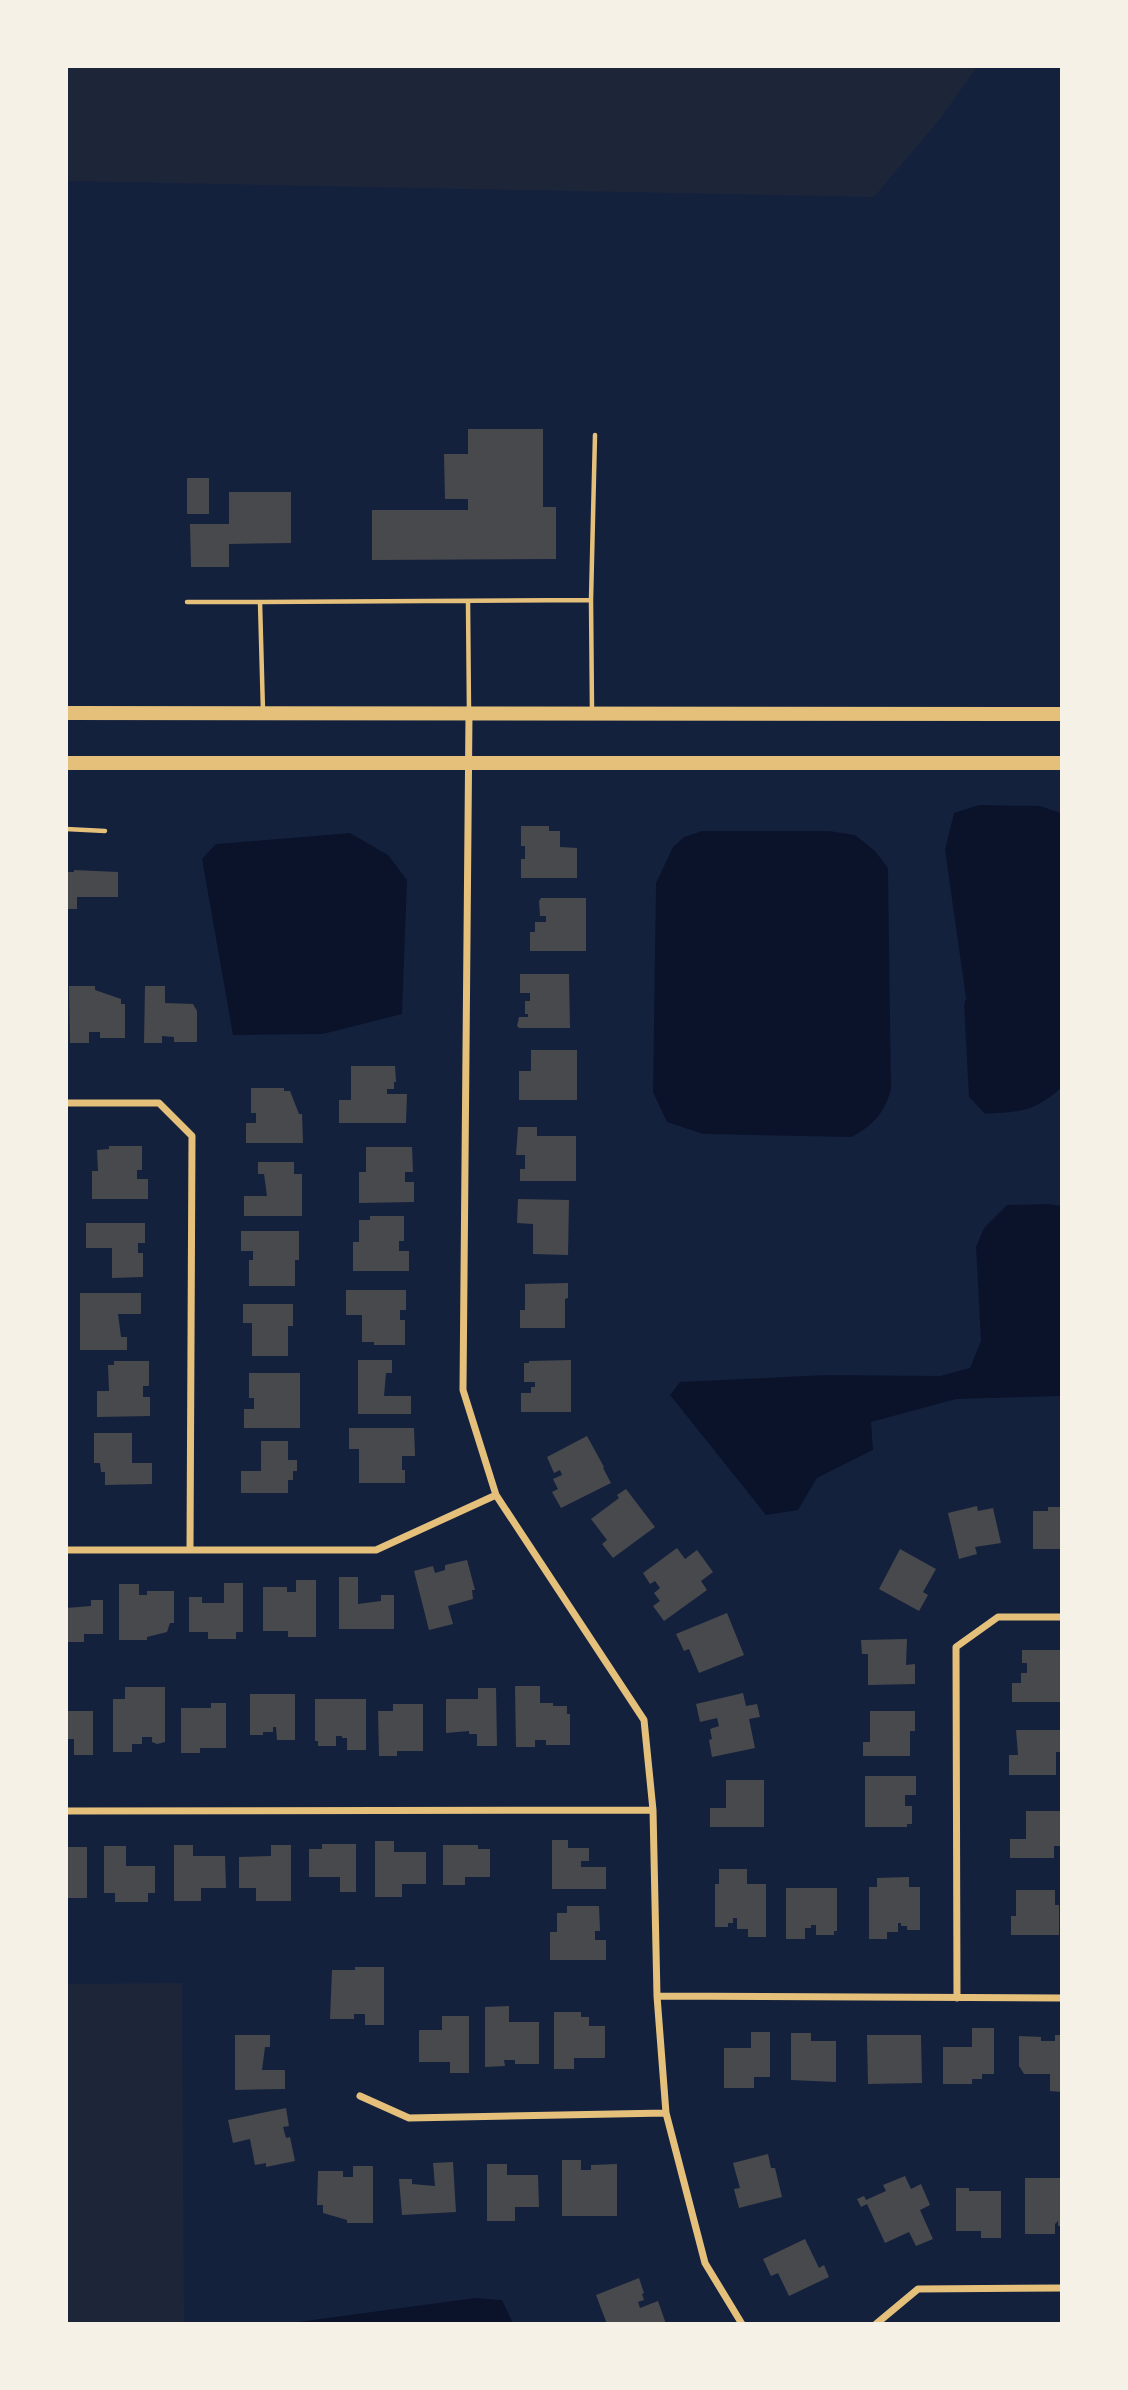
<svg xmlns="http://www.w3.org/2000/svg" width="1128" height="2390" font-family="'Fira Sans',sans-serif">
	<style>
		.green { fill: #1d2539 }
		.water { fill: #0b132b }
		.building { fill: #48494c }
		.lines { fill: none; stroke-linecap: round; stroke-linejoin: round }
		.service { stroke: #e5c07b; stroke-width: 4.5 }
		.minor { stroke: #e5c07b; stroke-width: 7 }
		.secondary { stroke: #e5c07b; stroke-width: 14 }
	</style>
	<rect width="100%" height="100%" fill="#14213d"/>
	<path class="green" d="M67,66h910v1l-38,53 -65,77 -807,-16z
		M182,1983l2,340h-117v-339z"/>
	<path class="water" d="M979,805l61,1 21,7v275c-27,24 -41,24 -76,26l-16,-17 -5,-92 2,-7 -21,-148 9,-37z
		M702,831h127l26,4 20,16 13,17 3,222c-8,25 -17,34 -39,47l-149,-3 -36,-12 -14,-30 3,-209 17,-36 11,-10z
		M350,833l38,22 19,25 -5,134 -79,20 -90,1 -31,-176 14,-15z
		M1049,1204l12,2v190l-105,3 -85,23 2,28 -56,28 -19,32 -32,5 -96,-120 10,-13 147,-7 113,1 30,-8 11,-27 -5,-94 8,-19 23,-23z
		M475,2298l27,2 11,23h-222z"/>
	<path class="building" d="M468,429h75v78h13v52l-184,1v-50h96v-11h-23l-1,-45h24z
		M187,478h22v36h-22z
		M229,492h62v51l-62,1v23h-38l-1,-43h39z
		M521,826h28v5h11v16l17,1v30h-56v-19h4v-13h-4z
		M74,870l44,2v25h-41v12h-11v-37h8z
		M541,898h45v53h-56v-19h5v-10h11v-6h-6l-1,-15z
		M520,974h49l1,54h-51l-2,-2 2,-9h9v-3h-3v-13h5v-8h-10z
		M69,986h26v4l26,9v5h4v34h-25v-6h-11v11h-19z
		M145,986h20v17l28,1 4,7v31h-23v-5l-12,-1v7h-18z
		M531,1050h46v50h-58v-29h12z
		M351,1066h44l1,16h-2v7h-7v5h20l-1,29h-67v-23h12z
		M251,1088h33v3h6l9,23h3l1,29h-57v-20h10v-10h-5z
		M518,1127h19v9h39v45h-56v-12h5v-14h-9z
		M109,1146h33v24h-5v9h11v20h-56v-28h6l-1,-21 12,-1z
		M366,1147h46l1,25h-8v10h9v20l-55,1v-31h7z
		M258,1162h36v12h8v42h-58v-20h23l-3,-22h-6z
		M518,1199l51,1 -1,55 -35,-1v-30l-16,-1z
		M370,1216h34v25h-5v10h10v20h-56v-29h6v-22h11z
		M86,1223h59v20h-7v10h5v24l-31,1v-30h-26z
		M241,1231h58v29h-4v26h-46v-26h4v-9h-12z
		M568,1283v15l-3,1v29h-45v-18h5v-26z
		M346,1290h60v20h-6v10h5v25h-31v-3h-12v-27h-16z
		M80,1293h61v21h-23l3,23h6v13h-47z
		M243,1304h50v22h-5v30h-36v-33h-9z
		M358,1360h34v13h-6l-2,23h27v18h-53z
		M571,1360v52h-50v-19h10v-6h4v-5h-11v-19h5v-2z
		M114,1361h35v25h-6v11h7v19l-53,1v-26h12l-1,-26h6z
		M249,1373h51v55h-56v-19h10v-11h-5z
		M349,1428h65l1,28h-13v14h3v13h-46v-34h-10z
		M94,1433h38v30h20v21l-47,1v-13h-4l-1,-9h-6z
		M587,1436l17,31 -1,1 8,15 -50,25 -9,-16 6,-3 -5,-10 9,-4 -2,-5 -6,3 -7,-16z
		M261,1441h27v19h9v11h-4v9h-5v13h-47v-22h20z
		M626,1489l29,38 -42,31 -11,-14 5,-4 -16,-21 28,-21 -2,-3z
		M977,1506l1,5 15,-3 8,35 -26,4 2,7 -18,5 -11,-46z
		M1048,1507h14v42h-29v-38h15z
		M677,1548l8,11 12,-9 16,22 -12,9 6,9 -43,31 -11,-15 7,-5 -6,-8 6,-5 -5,-7 -5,3 -7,-11z
		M900,1549l36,20 -13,23 5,3 -9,16 -40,-22z
		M467,1560l8,30h-3l1,9 -25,7 5,18 -24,6 -15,-59 19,-5 2,7 10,-3v-5z
		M339,1577h19v27l23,-3v-6h13v34h-55z
		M296,1580h20v57h-28v-6h-25v-44h24v5h9z
		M224,1583h19v49h-7v7h-28v-7h-19v-35h13v6h22z
		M119,1584h20v11h8v-4h27v32h-4l-3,9 -20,5v3h-28z
		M91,1600h12v34h-19v8h-18v-34l25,-2z
		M727,1613l17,42 -45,18 -10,-24 -5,2 -8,-17z
		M907,1639l-1,26 9,-1v20l-47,1v-31h-6l-1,-14z
		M1022,1650h40v52h-50v-19h9v-10h6v-10h-5z
		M515,1686h25v17h13v3h14v8h3v31h-24v-5h-11v7h-19z
		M125,1687h40v55l-8,2 -5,-2v-5h-10v7h-10v8h-19v-53h12z
		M478,1688h18l1,58h-20v-12h-8v-3l-23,2v-34h32z
		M743,1693l3,13 11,-2 3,13 -11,2 6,29 -43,9 -3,-17 3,-1 -2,-10 9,-3 -2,-8 -17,4 -4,-18z
		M250,1694h45v46h-18l-1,-13h-3v5h-10v3h-13z
		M315,1699h51v51h-19v-12h-5v-2h-6v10h-18v-5h-3z
		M211,1703h15v45h-26v5h-19v-45h30z
		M393,1704h30v47h-26v5h-18l-1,-45h15z
		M66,1711h27v44h-19v-16h-8z
		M870,1711h45v20h-5v25h-47v-14h7z
		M1016,1730h46v22h-6v23h-47v-20h9z
		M865,1776h51v19h-11v11h7v18h-5v3h-42z
		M726,1780h38v47h-54v-19h16z
		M1026,1811h36v35h-8v12h-44v-19h16z
		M552,1840h16v8h21v13h-8v6h25v22h-54z
		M375,1841h19v11h32v32h-24v13h-27z
		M322,1844h34v48h-16v-15h-31v-28h13z
		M174,1845h19v11h32l1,32h-25v13h-27z
		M271,1845h20v56h-35v-13h-17v-31l32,-1z
		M443,1845h35v4h12v28h-25v8h-22z
		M104,1846h22v20h29v27h-7v9h-33v-9h-11z
		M67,1847h20v51h-21z
		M719,1869h28v15h19v53h-18v-8h-11v-11h-4v5h-5v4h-13v-43h4z
		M909,1877v10h11v43h-13v-4h-6v-3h-3v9h-11v7h-18v-52h8v-9z
		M786,1888h51v43h-3v4h-18v-10h-5v3h-6v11h-19z
		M1016,1890h39v15h4v30h-48v-19h5z
		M567,1906h32l1,25h-5v9h11v20h-56v-28h7v-19h10z
		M355,1967h29v58h-19v-11h-11v5h-24l2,-49h23z
		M509,2006v16h30v42h-24v-4h-11l1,6 -20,1v-60z
		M554,2012h27v5h8v9h16v32h-31v11h-20z
		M442,2016h27v57h-19v-11h-31v-32h23z
		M972,2028h22v46h-12v5h-10v5h-29v-37h29z
		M751,2032h19v45h-16v11h-30v-40h27z
		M791,2033h20v8h25v41l-45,-2z
		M235,2035h35v12h-5l-3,23h23v19l-50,1z
		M867,2035h54l1,48 -54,1z
		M1055,2035h7v57l-12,-1v-17h-26l-5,-8v-30l22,1v4h14z
		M286,2108l3,18 -6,1 3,11 4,-1 5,24 -29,6v-4l-11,2 -5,-26 -17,4 -5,-23z
		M768,2154l3,14h4l7,29 -43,11 -5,-19 6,-1 -7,-25z
		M562,2160h19v10h10v-5l26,-1v52h-55z
		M453,2162l3,50 -54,3 -3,-36h13v5l23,2 -2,-23z
		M487,2164h20v11h31l1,32h-24v14h-28z
		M353,2166h20v57h-26v-3l-24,-7v-8h-6l1,-34h25v6h10z
		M905,2176l6,13 10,-5 9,21 -10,5 13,29 -17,7 -7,-14 -24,11 -18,-39 -6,3 -4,-8 7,-3 2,4 20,-9 -3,-6z
		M1025,2178h37v48h-4v-5l-3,3v10h-30z
		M956,2188h13v3h32v47h-20v-7h-25z
		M805,2239l14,29 5,-3 5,12 -40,19 -11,-23 -7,3 -8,-17z
		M639,2278l5,15 -2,1 2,6 -6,2 2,6 18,-7 8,23h-59l-11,-29z"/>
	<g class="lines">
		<path class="service" d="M591,600l1,111
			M468,601l1,111
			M187,602h73l3,110
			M260,602l331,-2 4,-165
			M66,829l39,2"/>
		<path class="minor" d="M469,714l-6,676 33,105 148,225 9,90 4,186 9,117 39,150 37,61
			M66,1103h93l33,33 -2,414h-124
			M190,1550h186l120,-55
			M66,1811l587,-1
			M657,1996l405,2
			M957,1998l-1,-351 42,-30h64
			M360,2096l49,22 257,-5
			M876,2324l42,-35 144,-1"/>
		<path class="secondary" d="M66,713l996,1
			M66,763h996"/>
	</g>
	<rect width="1128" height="2390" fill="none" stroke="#f6f1e7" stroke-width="136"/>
</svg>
